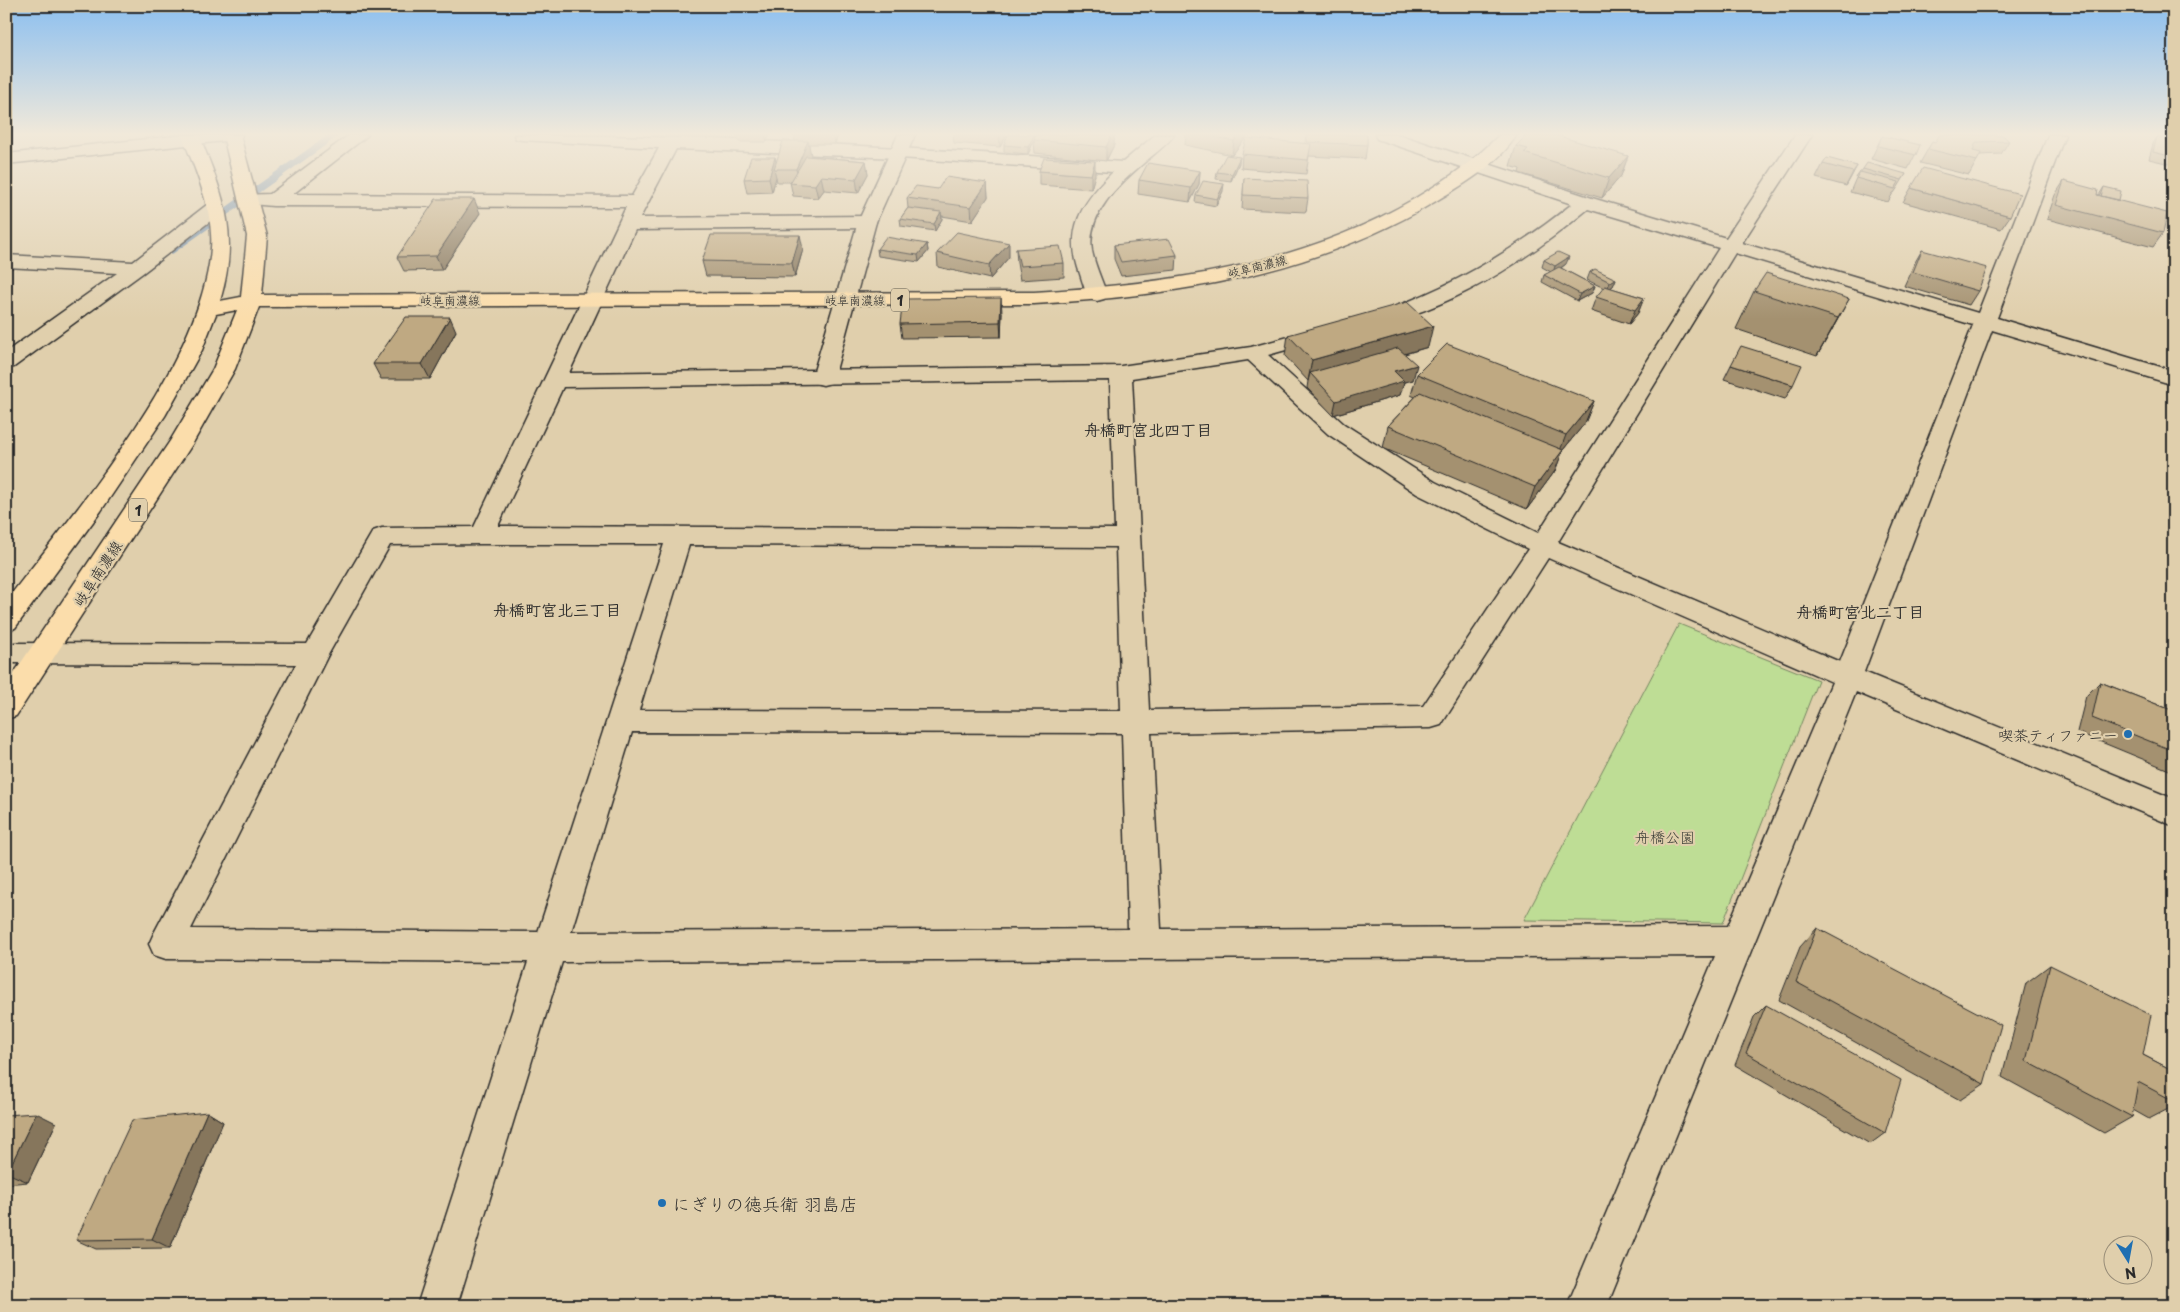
<svg xmlns="http://www.w3.org/2000/svg" width="2180" height="1312" font-family="'Playpen Sans','Klee One',sans-serif">
	<style>
		.green { fill: #bedd95; stroke: #748460 }
		.lines { fill: none; stroke-linecap: round; stroke-linejoin: round }
		.stream { stroke: #728ea9; stroke-width: 7 }
		.minor-casing { stroke: #2b2b2b; stroke-width: 3 }
		.tertiary-casing { stroke: #2b2b2b; stroke-width: 3 }
		.primary-casing { stroke: #2b2b2b; stroke-width: 3 }
		.minor { fill: #e0cfac; fill-rule: evenodd }
		.tertiary { fill: #e0cfac; fill-rule: evenodd }
		.primary { fill: #fbddab; fill-rule: evenodd }
		.wall { fill: #a49170; stroke: #2b2b2b }
		.shaded-wall { fill: #86765b; stroke: #2b2b2b }
		.building { fill: #bfa982; stroke: #2b2b2b }
		.poi-dot { fill: #1f6fb2; stroke: #e0cfac; stroke-width: 2 }
		.labels { text-anchor: middle; dominant-baseline: central; stroke-width: 4.5; stroke-linejoin: round; paint-order: stroke }
		.far-street-label { font-size: 12px; fill: #2b2b2b; stroke: #e0cfac }
		.shield { fill: #e0cfac; stroke: #615c52; stroke-width: 1 }
		.shield-label { font-size: 14px; font-weight: bold; fill: #2b2b2b }
		.street-label { font-size: 15px; fill: #2b2b2b; stroke: #e0cfac }
		.poi-label { font-size: 15px; fill: #2b2b2b; stroke: #e0cfac; text-anchor: end }
		.park-label { font-size: 15px; fill: #3a3d36; stroke: #e0cfac }
		.neighbourhood-label { font-size: 16px; font-weight: bold; fill: #2b2b2b; stroke: #e0cfac }
		.near-poi-label { font-size: 18px; fill: #2b2b2b; stroke: #e0cfac; text-anchor: start }
	</style>
	<rect width="100%" height="100%" fill="#e0cfac"/>
	<filter id="ink" filterUnits="userSpaceOnUse"><feTurbulence type="fractalNoise" baseFrequency=".02" numOctaves="2"/><feDisplacementMap in="SourceGraphic" scale="10" xChannelSelector="R" yChannelSelector="G"/><feConvolveMatrix kernelMatrix="1 2 1 2 8 2 1 2 1" color-interpolation-filters="sRGB"/></filter>
	<g filter="url(#ink)">
		<path class="green" d="M1679,624l139,56 -95,243 -199,-3z"/>
		<g class="lines">
			<path class="stream" d="M172,250l162,-115"/>
			<defs>
				<path id="minor" d="M184,135h58l-2,4 -6,1 -228,24v-10z
					M349,135h19l-75,59 339,2 27,-48 -137,-8 -6,-1 -2,-4c203,0 406,14 609,27l32,-27h19c-7,10 -19,18 -28,26 -26,22 -60,52 -54,90 3,15 10,29 15,44l-3,4 -7,2 -7,-2c-5,-7 -7,-16 -10,-25 -16,-44 1,-71 33,-102l-213,-14 -224,-9 -36,69 227,-2 7,2 2,4 -2,4 -7,2 -232,2 -66,143 552,-7 130,-19 71,-19 7,2 4,4 -4,4 -61,17 76,69 91,58 103,51 181,-285 -131,-39c-54,45 -113,85 -180,107 -13,4 -25,11 -37,7l-3,-4 3,-4c74,-24 140,-62 201,-111l-195,-65 -2,-4h25l192,63 134,40 69,-103h17l-70,108 236,70 70,-178h17l-68,183 177,53v14l-182,-55 -128,342 310,127v27l-318,-134 -249,614h-40l148,-350 -1153,6 -105,344h-40l111,-344 -362,-3 -12,-4 -5,-11 5,-11 142,-269 -290,-1v-20l301,1 66,-113 9,-3 92,-1 152,-320 -353,-1 -32,-3 -3,-4 3,-4 29,-1zM1735,253l238,72 -133,337 -282,-120zM1248,360l80,74 89,60 111,55 -105,157 -274,4 -17,-332zM1110,380l5,149 -617,-3 65,-139zM482,544h182l-126,388 -347,-3 137,-274 62,-110zM689,545l427,2 5,164 -482,-1zM1548,558l284,124 -104,244 -567,3 -10,-196 280,-5 10,-3zM632,732l490,1 6,196 -557,3z
					M215,202l7,2 2,4 -2,4 -78,60 -130,95 -8,1v-16l111,-79 -111,-6v-12l127,7 75,-58z"/>
				<path id="tertiary" d="M898,135h17l-39,87 -42,156 -3,5 -8,2 -8,-2 -3,-5 46,-156z"/>
				<path id="primary" d="M182,135h17c25,62 41,99 21,166l21,-4 6,-61 -24,-101h17l27,101 -5,59 772,-3c132,-8 264,-25 380,-93 33,-20 58,-36 85,-64h18c-20,30 -51,48 -81,66 -123,74 -261,95 -402,103l-775,3 -24,62 -42,74 -177,273 -10,3v-34l164,-244 43,-72 24,-59 -21,4 -14,36 -37,66 -64,95 -86,117 -9,3v-30c70,-92 196,-236 205,-353 3,-38 -16,-78 -29,-113z"/>
			</defs>
			<use href="#minor" class="minor-casing"/>
			<use href="#tertiary" class="tertiary-casing"/>
			<use href="#primary" class="primary-casing"/>
			<use href="#minor" class="minor"/>
			<use href="#tertiary" class="tertiary"/>
			<use href="#primary" class="primary"/>
		</g>
		<path class="wall" d="M737,135h32l-2,7h-28z
			M794,135h44l-3,9h-26l1,12 56,5 2,13 -10,19 -34,-3 -6,8 -25,-2 -3,-14h-13l-1,-5 -4,15 -25,1 -3,-14 31,-22 1,5 19,-21z
			M953,135h54l-7,12 -46,-4z
			M1008,135h27v3l1,-3h78v10l-8,16 -71,-8 -1,-12 -6,13 -24,-2v-7z
			M1186,135h59v4l-13,16 -47,-10z
			M1306,135h61v10l-2,14 -56,-3 -3,18 -65,-6 1,-14 63,-11z
			M1882,136l38,9 -12,24 -37,-10z
			M2157,137l17,4v24l-25,-6 4,-15z
			M2009,141l-8,13 -21,1 -11,20 -49,-12 12,-21 3,1z
			M1516,146l112,10 -7,20 -19,22 -83,-25 1,-4 -10,-3z
			M1239,163l-8,18 -15,-2 1,-7z
			M1823,164l34,2 -11,20 -30,-8z
			M1863,169l43,5 -8,13 -4,6h-1l-5,9 -38,-10 6,-14z
			M1039,171l56,4 -4,14 -52,-4z
			M1200,171l-1,13 -9,18 -52,-8 1,-14z
			M1244,178l64,20 -2,14 -64,-3z
			M2064,181l35,14 5,-8 15,13 44,33 -10,14 -106,-28 8,-24z
			M987,183l1,14 -16,24 -30,-5v3l-7,12 -34,-5 -1,-7 8,-11 -1,-10 31,-9z
			M1911,188l99,28 -9,13 -98,-27z
			M1223,191l-7,15 -21,-4 1,-7z
			M480,213l-38,57 -38,1 -7,-14z
			M927,244l1,7 -9,11 -41,-6 -1,-7z
			M1114,245l63,10 -1,15 -55,6 -7,-17z
			M803,249l-8,28 -89,-1 -4,-15z
			M1016,249l48,14v14l-44,3 -3,-17z
			M1922,250l56,41 -9,14 -65,-19 10,-22z
			M937,253l72,4 -19,22 -52,-12z
			M1544,260l22,4 -5,4 34,18 -3,7 -15,8 -35,-19 2,-7 7,-3 -9,-5z
			M1590,272l26,7 -3,7 -2,2 33,10 -6,15 -9,11 -38,-13 5,-14 8,-9 -17,-8z
			M1754,291l95,8 -32,57 -81,-27z
			M1002,312l-1,25 -99,1 -2,-14z
			M456,331l-26,48h-49l-8,-15z
			M1288,335l140,12 -23,7 8,26 -9,2 -4,13 -67,20 -26,-27 1,-7 -23,-25z
			M1731,365l62,20 -8,14 -61,-20z
			M1417,374l177,27 -9,22 -22,27 -8,21 -28,38 -144,-61 5,-22 27,-29 -4,-2z
			M2100,682l74,29v61l-97,-40 9,-36z
			M1817,928l167,156 -24,16 -181,-100 21,-53z
			M2050,965l93,90 31,16v35l-25,13 -16,-9 -1,7 -28,16 -102,-56 24,-94z
			M1766,1005l119,128 -15,11 -135,-79 19,-48z
			M207,1112l16,10 -53,126 -74,1 -20,-9z
			M6,1115l50,8 -28,59 -22,2z"/>
		<path class="shaded-wall" d="M765,135h4l-2,7z
			M834,135h4l-3,9z
			M999,135h8l-7,12z
			M1034,135h1v4l-7,15v-7z
			M1112,135h2v10l-8,16v-14z
			M1239,135h6v4l-13,16 2,-14z
			M808,141l3,14 -12,28 -3,-14z
			M1628,156l-7,20 -19,22 7,-20z
			M775,157l3,12h-4l2,8 -4,15 -3,-14z
			M1240,157l-1,6 -8,18 1,-7z
			M866,161l2,13 -10,19 -2,-14z
			M1095,161v14l-4,14v-14z
			M1857,166l-7,13 -4,7 7,-14z
			M1200,171l-1,13 -9,18 1,-14z
			M821,176l3,14 -6,8 -3,-13z
			M987,183l1,14 -16,24 -1,-14z
			M1224,184l-1,7 -7,15 1,-7z
			M474,199l6,14 -38,57 -6,-14z
			M941,212l1,7 -7,12 -1,-7z
			M800,235l3,14 -8,28 -3,-14z
			M1009,243v14l-19,22 -1,-14z
			M927,244l1,7 -9,11 -1,-7z
			M1569,257l-3,7 -13,9 2,-7z
			M1616,279l-3,7 -6,4 3,-8z
			M1595,286l-3,7 -15,8 3,-7z
			M1001,298l1,14 -1,25 -1,-15z
			M1644,298l-6,15 -9,11 6,-14z
			M1849,299l-21,38 -11,19 21,-38z
			M450,317l6,14 -26,48 -8,-15z
			M1433,326l-5,21 -112,32 -6,-6 -2,8 4,-21z
			M1417,365l-4,15 -9,2 -4,13 -67,20 3,-14 58,-30z
			M1594,401l-9,22 -27,33 8,-21z
			M1563,450l-8,21 -28,38 8,-22z
			M207,1112l16,10 -53,126 -18,-9z
			M36,1113l20,10 -28,59 -21,-9z"/>
		<path class="building" d="M1008,135h26l-6,12 -24,-2z
			M1036,135h76l-6,12 -72,-7z
			M1204,135h35l-5,6z
			M1307,135h60v10l-60,-3z
			M1527,135h28l73,21 -19,22 -85,-25 4,-4 -12,-3z
			M1939,135h51l14,1 5,5 -33,1 -3,9 8,2 -4,8 -49,-12 4,-7 3,1z
			M1882,136l38,9 -4,10 -38,-9z
			M2157,137l17,4v16l-21,-5z
			M1246,138l65,6 -3,16 -66,-6z
			M783,141h25l-12,28h-22z
			M1226,155l14,2 -8,17 -15,-2z
			M806,156l60,5 -10,18 -35,-3 -6,9 -25,-2z
			M751,157h24l-6,21 -25,1z
			M1044,158l51,3 -4,14 -52,-4z
			M1827,158l30,8 -4,6 -30,-8z
			M1148,163l52,8 -9,17 -52,-8z
			M1867,163l39,11 -4,6 -39,-11z
			M1923,168l97,26 -10,22 -99,-28z
			M1860,172l39,10 -4,7 -39,-11z
			M946,177l41,6 -16,24 -64,-9 9,-12 22,3z
			M1244,178l63,3 1,17 -65,-3z
			M1203,181l21,3 -7,15 -21,-4z
			M2064,181l34,9 -1,5 70,18 -4,20 -107,-28z
			M2104,187l17,4 -2,9 -18,-4z
			M436,199h38l-38,57 -39,1z
			M908,208l33,4 -7,12 -34,-5z
			M957,232l52,11 -20,22 -52,-12z
			M711,235h89l-8,28 -90,-2z
			M886,237l41,7 -9,11 -41,-6z
			M1169,239l8,16 -56,7 -7,-17z
			M1060,246l4,17 -44,3 -4,-17z
			M1922,250l65,18 -9,23 -65,-19z
			M1558,252l11,5 -14,9 -11,-6z
			M1559,267l36,19 -15,8 -36,-19z
			M1595,269l21,10 -6,3 -20,-10z
			M1766,273l83,26 -11,19 -84,-27z
			M1605,286l39,12 -9,12 -39,-13z
			M1001,298l-1,24 -100,2 3,-25z
			M1407,302l26,24 -121,34 -24,-25z
			M406,317h44l-28,47h-49z
			M1447,344l147,57 -28,34 -149,-61z
			M1741,346l61,19 -9,20 -62,-20z
			M1398,348l19,17 -23,6 10,10 -68,20 -26,-28z
			M1420,392l143,58 -28,37 -147,-61z
			M2100,682l74,29v40l-82,-33z
			M1817,928l184,97 -17,59 -188,-102z
			M2050,965l101,50 -8,40 31,16v30l-36,-19 -6,35 -106,-56z
			M1766,1005l135,75 -16,53 -139,-80z
			M207,1112l-55,127 -76,1 56,-120z
			M36,1113l-29,60h-1v-58z"/>
	</g>
	<linearGradient id="sky" x2="0" y2="1"><stop stop-color="#8bbff0"/><stop offset="0.42" stop-color="#f1e9da"/><stop offset="1" stop-color="#f1e9da" stop-opacity="0"/></linearGradient>
	<rect width="2180" height="319" fill="url(#sky)"/>
	<g class="poi-dot">
		<circle cx="2128" cy="734" r="5"/>
		<circle cx="662" cy="1203" r="5"/>
	</g>
	<g class="labels">
		<g class="far-street-label">
			<text transform="translate(1257 266) rotate(-14)">岐阜南濃線</text>
			<text x="450" y="300">岐阜南濃線</text>
			<text x="855" y="300">岐阜南濃線</text>
		</g>
		<g class="shield">
			<rect x="891" y="288.5" width="18" height="23" rx="4"/>
			<rect x="129" y="498.5" width="18" height="23" rx="4"/>
		</g>
		<g class="shield-label">
			<text x="900" y="300">1</text>
			<text x="138" y="510">1</text>
		</g>
		<g class="street-label">
			<text transform="translate(97 573) rotate(-57)">岐阜南濃線</text>
		</g>
		<g class="poi-label">
			<text x="2118" y="734">喫茶ティファニー</text>
		</g>
		<g class="park-label">
			<text x="1665" y="836">舟橋公園</text>
		</g>
		<g class="neighbourhood-label">
			<text x="1148" y="429">舟橋町宮北四丁目</text>
			<text x="557" y="609">舟橋町宮北三丁目</text>
			<text x="1860" y="611">舟橋町宮北二丁目</text>
		</g>
		<g class="near-poi-label">
			<text x="672" y="1203">にぎりの徳兵衛 羽島店</text>
		</g>
	</g>
	<rect width="2180" height="1312" fill="none" stroke="#e0cfac" stroke-width="25"/>
	<rect x="12" y="12" width="2155" height="1287" fill="none" stroke="#2b2b2b" stroke-width="2" filter="url(#ink)"/>
	<g transform="translate(2128 1260) rotate(169)"><circle r="24" fill="#e0cfac" stroke="#988d78"/>
	<path d="M0-4L9 19L0 12L-9 19Z" fill="#1f6fb2"/>
	<text y="-8" font-size="14" font-weight="bold" text-anchor="middle" fill="#2b2b2b">N</text>
	</g>
</svg>
